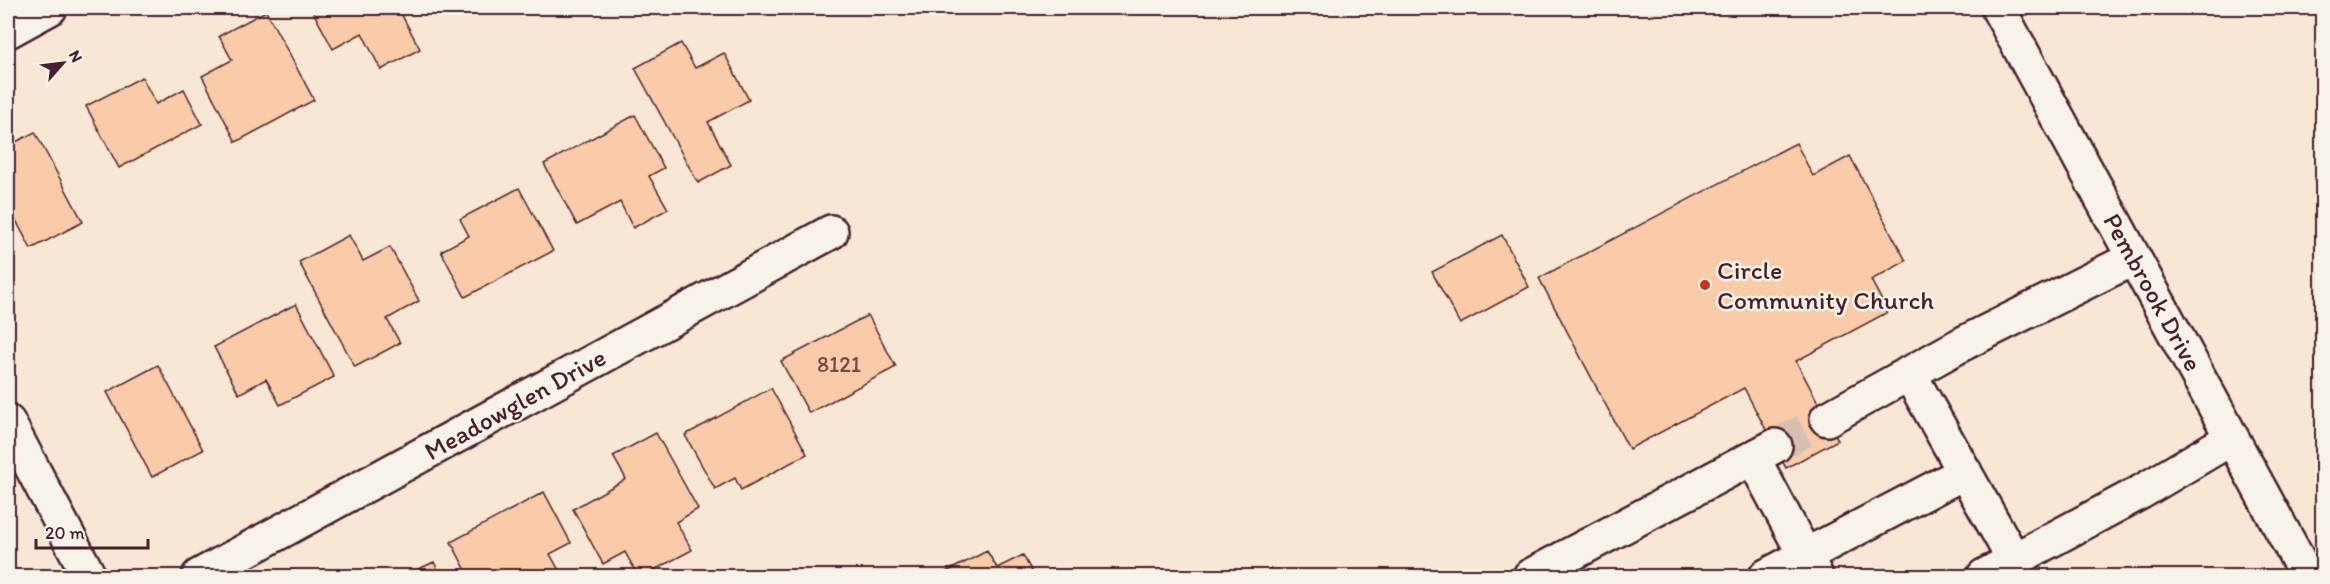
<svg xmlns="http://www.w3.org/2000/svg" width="2330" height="584" font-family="Itim,sans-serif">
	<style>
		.building { fill: #f9cba8; stroke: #4a1f2b; stroke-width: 1.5 }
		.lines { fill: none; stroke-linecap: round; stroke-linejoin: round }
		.minor-tunnel { stroke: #d5bfb3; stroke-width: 33; stroke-dasharray: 33 16; stroke-linecap: butt }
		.minor-casing { stroke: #4a1f2b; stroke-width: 38 }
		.minor { stroke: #f7f3e8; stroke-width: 33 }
		.poi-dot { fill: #c8321e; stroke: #f7f3e8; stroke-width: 2 }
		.labels { text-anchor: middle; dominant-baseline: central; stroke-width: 5; stroke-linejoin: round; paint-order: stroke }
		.number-label { font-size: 22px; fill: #764a4a }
		.poi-label { font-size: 26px; fill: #4a1f2b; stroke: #f7f3e8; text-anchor: start }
		.street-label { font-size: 26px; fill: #4a1f2b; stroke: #f7f3e8 }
	</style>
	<rect width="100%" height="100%" fill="#f8e7d5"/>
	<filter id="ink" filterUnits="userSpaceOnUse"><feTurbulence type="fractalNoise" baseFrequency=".0167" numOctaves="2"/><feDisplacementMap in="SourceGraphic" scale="12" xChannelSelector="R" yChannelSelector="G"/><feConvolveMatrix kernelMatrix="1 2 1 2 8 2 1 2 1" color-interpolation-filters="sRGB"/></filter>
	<g filter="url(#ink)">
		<path class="building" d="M311,8h87l22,41 -39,21 -19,-37 -29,16z
			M266,11l48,89 -78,42 -34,-66 30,-16 -13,-24z
			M681,43l14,25 29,-15 25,47 -41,22 23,43 -33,18 -63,-115z
			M142,77l14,27 28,-15 18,35 -83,44 -33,-62z
			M635,115l29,53 -15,8 19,33 -35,19 -13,-26 -43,23 -33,-61z
			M35,132l48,90 -52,27 -23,-44v-59z
			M1796,143l17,33 37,-20 56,105 -35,19 17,32 -92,49 42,79 -52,28 -42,-80 -115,61 -90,-171z
			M519,188l34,63 -88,46 -24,-46 28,-15 -9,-17z
			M349,235l14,26 27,-14 29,54 -32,18 13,24 -45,24 -56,-105z
			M1502,235l27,52 -69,37 -28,-52z
			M296,304l38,73 -54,28 -14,-26 -27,15 -25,-47z
			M868,315l28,52 -87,46 -28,-52z
			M158,365l45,85 -51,27 -45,-85z
			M771,388l36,66 -66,36 -6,-12 -20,11 -30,-54z
			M656,433l42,76 -22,13 16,28 -49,26h-5l-13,-24 -22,12 -30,-55 53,-30 -13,-23z
			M544,492l27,51 -21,11 11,20 -6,2h-86l-18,-34z
			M987,551l10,17 26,-13 11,21h-96z
			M434,562l7,14h-38z"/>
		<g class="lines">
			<path class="minor-tunnel" d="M1775,446l52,-27"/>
			<defs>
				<path id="minor" d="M1998,8l309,568
					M8,31l42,-23
					M1909,373l105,187
					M1827,419l137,-76 170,-85
					M8,422l81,154
					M1753,458l63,118
					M199,576l632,-344
					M1530,576l245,-130
					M1766,576l199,-104
					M1984,576l157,-84 91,-54"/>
			</defs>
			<use href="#minor" class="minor-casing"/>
			<use href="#minor" class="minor"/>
		</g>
	</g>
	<circle class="poi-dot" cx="1705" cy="285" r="6"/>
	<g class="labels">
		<g class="number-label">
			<text x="839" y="364">8121</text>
		</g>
		<g class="poi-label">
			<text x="1717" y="270">Circle<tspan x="1717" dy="30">Community Church</tspan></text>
		</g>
		<g class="street-label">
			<text transform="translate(2153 292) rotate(61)">Pembrook Drive</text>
			<text transform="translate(515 404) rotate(-29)">Meadowglen Drive</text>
		</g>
	</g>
	<rect width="2330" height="584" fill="none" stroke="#f7f3e8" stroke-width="30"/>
	<rect x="15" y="15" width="2300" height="554" fill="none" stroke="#4a1f2b" stroke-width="2" filter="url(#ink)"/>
	<g transform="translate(63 63) rotate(62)" stroke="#f7f3e8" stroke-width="4.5" paint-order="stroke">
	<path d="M0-4.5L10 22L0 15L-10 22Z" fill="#4a1f2b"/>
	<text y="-9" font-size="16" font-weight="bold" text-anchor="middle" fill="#4a1f2b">N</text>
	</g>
	<path d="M36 539v9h112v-9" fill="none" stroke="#4a1f2b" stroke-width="3"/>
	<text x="45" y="539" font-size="18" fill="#4a1f2b" stroke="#f7f3e8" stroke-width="4.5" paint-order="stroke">20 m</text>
</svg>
